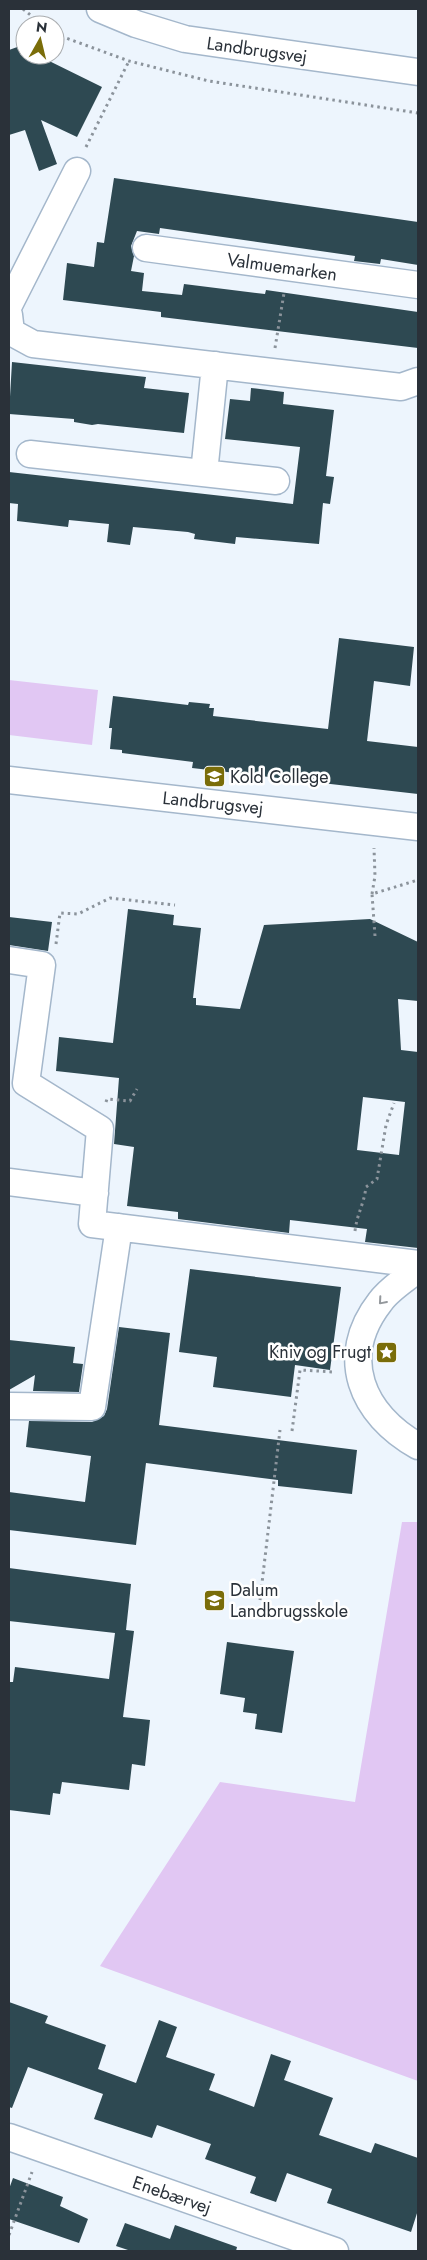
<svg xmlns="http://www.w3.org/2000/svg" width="427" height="2260" font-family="Jost,sans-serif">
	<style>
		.green { fill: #e1c7f3 }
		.building { fill: #2e4952; fill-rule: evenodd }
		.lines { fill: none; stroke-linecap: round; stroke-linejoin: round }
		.minor-casing { stroke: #a4b7cb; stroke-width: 29 }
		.path { stroke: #8b939b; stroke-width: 3; stroke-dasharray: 2.5 4; stroke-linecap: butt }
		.minor { stroke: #fff; stroke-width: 26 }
		.oneway { stroke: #94989c }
		.labels { text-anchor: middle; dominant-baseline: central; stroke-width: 5; stroke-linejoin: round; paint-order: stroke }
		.street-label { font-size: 18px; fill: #2a3139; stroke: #fff }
		.poi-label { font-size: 18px; fill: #2a3139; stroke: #fff; text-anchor: start }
	</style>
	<rect width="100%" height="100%" fill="#edf5fd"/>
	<path class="green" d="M9,680l89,10 -6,55 -83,-10z
		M402,1522h16v559l-318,-115 120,-184 135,20z"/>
	<path class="building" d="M20,46l5,3v6h12l65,32 -25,50 -36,-17 16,44 -18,7 -14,-41 -16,5v-85z
		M114,178l304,44v43l-37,-6 -1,5 -26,-3 1,-5 -195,-28 -1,6 -22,-3 -6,15 3,10 -3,15 13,2 -2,18 40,4 2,-11 81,10 1,-4 152,22v36l-257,-31v-5l-98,-12 4,-37 27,4 3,-25 7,1z
		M12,362l134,15 -2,11 45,5 -5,40 -86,-9 -6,1 -18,-3v-3l-65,-5z
		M251,388l33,4 -1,12 51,6 -8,66 8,1 -4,27 -7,-1 -4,41 -83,-7 -1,7 -41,-5 1,-5 -7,-2 -55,-5 -3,18 -23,-3 2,-18 -40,-4 -1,7 -51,-6 1,-17 -9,-1v-31l284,32 7,-57 -75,-8 5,-40 20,2z
		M339,638l75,9 -4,39 -36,-5 -7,60 51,6v47l-226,-26 1,-6 -71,-9v-3l-12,-1 2,-21h-3l4,-32 75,9 1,-3 21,2 -1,4h5l-1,8 115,13z
		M128,909l46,6 -1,10 28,3 -8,70h3v7l44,4 24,-84 106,-6 48,23v59l-20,-2 3,51 17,2v196l-53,-6 2,-13 -77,-9 -1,13 -111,-14v-7l-51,-6 7,-59 -20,-3 5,-66 -63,-7 3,-34 54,6zM363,1097l42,5 -6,53 -42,-5z
		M9,917l43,5 -4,29 -39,-6z
		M190,1269l151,18 -11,83 -35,-5 -4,32 -78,-10 4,-30 -38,-5z
		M119,1327l51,6 -11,92 198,25 -5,44 -74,-8v-6l-132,-17 -10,82 -127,-15v-38l76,10 6,-46 -65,-9 3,-26 63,1 12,-6 3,-7z
		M9,1340l66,7 -2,16 10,1 -4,28 -46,-1 2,-16 -26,15z
		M9,1568l122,16 -5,46 8,1 -11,86 27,3 -5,46 -13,-2 -3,26 -67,-8 -2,12 -7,-1 -3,22 -41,-5v-128h4l2,-15 94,12 6,-46 -106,-12z
		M227,1642l67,9 -12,82 -27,-4 2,-15 -14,-2 2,-14 -25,-4z
		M9,2002l39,14 -3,7 61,22 -8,24 38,14 23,-63 18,7 -11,30 49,17 -6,16 45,17 17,-53 20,7 -7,19 49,18 -14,37 52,18 4,-10 43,15v52l-7,22 -84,-29 5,-14 -45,-16 -11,29 -26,-9 6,-16 -51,-18 6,-15 -54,-19 -5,13 -58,-19 9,-25 -75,-27 -16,41 -3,-1z
		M13,2178l50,19 -3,9 28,13 -9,24 -70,-24v-30z
		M125,2223l45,16 5,-14 62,22 -1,4h-105l-15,-5z"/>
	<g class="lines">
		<defs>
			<path id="minor" d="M100,9l36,15 49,15 233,33
				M146,248l272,37
				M9,305l68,-134
				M9,315l2,17 22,12 368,43 17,-6
				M30,454l246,27
				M204,473l11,-108
				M9,780l409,47
				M9,960l33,5 -16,118 74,46 -8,95 326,40
				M9,1182l86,11
				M418,1269c-12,10 -29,20 -38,33 -43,55 -18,113 38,144
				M9,1406l83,1 27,-180
				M9,2137l326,114"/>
		</defs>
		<use href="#minor" class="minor-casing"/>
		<path class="path" d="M23,9l20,16
			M55,34l74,27 80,20 209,32
			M86,147l43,-86
			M275,348l9,-55
			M372,894l3,-18 -1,-28
			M375,936l-3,-42 46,-14
			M56,944l4,-31 18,1 32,-16 65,7
			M106,1102l1,-3 23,2 7,-12
			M355,1231c2,-17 9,-27 11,-44l11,-8 9,-54 8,-22
			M292,1431l8,-61 34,2
			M260,1600l20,-170
			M9,2235l23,-63"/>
		<use href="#minor" class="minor"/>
	</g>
	<defs><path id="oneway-chevron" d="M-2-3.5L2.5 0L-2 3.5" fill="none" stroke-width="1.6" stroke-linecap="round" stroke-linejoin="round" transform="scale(1.25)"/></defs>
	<use class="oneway" href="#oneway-chevron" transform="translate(382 1301) rotate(131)"/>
	<defs>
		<symbol id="university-square" viewBox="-11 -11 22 22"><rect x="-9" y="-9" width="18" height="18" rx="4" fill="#7a6d09" stroke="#fff"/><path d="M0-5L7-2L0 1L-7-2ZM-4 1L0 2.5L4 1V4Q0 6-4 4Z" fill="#fff"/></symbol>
		<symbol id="sight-square" viewBox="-11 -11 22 22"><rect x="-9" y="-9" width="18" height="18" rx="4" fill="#7a6d09" stroke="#fff"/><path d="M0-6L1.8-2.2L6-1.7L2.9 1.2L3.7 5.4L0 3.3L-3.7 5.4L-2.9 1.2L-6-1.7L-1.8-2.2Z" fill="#fff"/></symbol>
	</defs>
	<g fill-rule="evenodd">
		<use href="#university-square" x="202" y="764" width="25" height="25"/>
		<use href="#sight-square" x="374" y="1340" width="25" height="25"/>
		<use href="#university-square" x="202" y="1588" width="25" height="25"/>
	</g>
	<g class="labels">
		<g class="street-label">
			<text transform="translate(257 50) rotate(8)">Landbrugsvej</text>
			<text transform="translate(282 267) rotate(8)">Valmuemarken</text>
			<text transform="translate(213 803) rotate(6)">Landbrugsvej</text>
			<text transform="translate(172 2195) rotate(19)">Enebærvej</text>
		</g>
		<g class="poi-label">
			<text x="230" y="777">Kold College</text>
			<text x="371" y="1352" text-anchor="end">Kniv og Frugt</text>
			<text x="230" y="1590">Dalum<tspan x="230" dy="21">Landbrugsskole</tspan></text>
		</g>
	</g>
	<rect width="427" height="2260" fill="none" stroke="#2a3139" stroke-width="20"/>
	<g transform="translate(40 40) rotate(8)"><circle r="24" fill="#ffffff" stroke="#aaadb0"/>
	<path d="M0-4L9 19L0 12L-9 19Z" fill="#7a6d09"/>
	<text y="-8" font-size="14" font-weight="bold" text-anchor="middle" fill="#2a3139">N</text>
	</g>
</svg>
